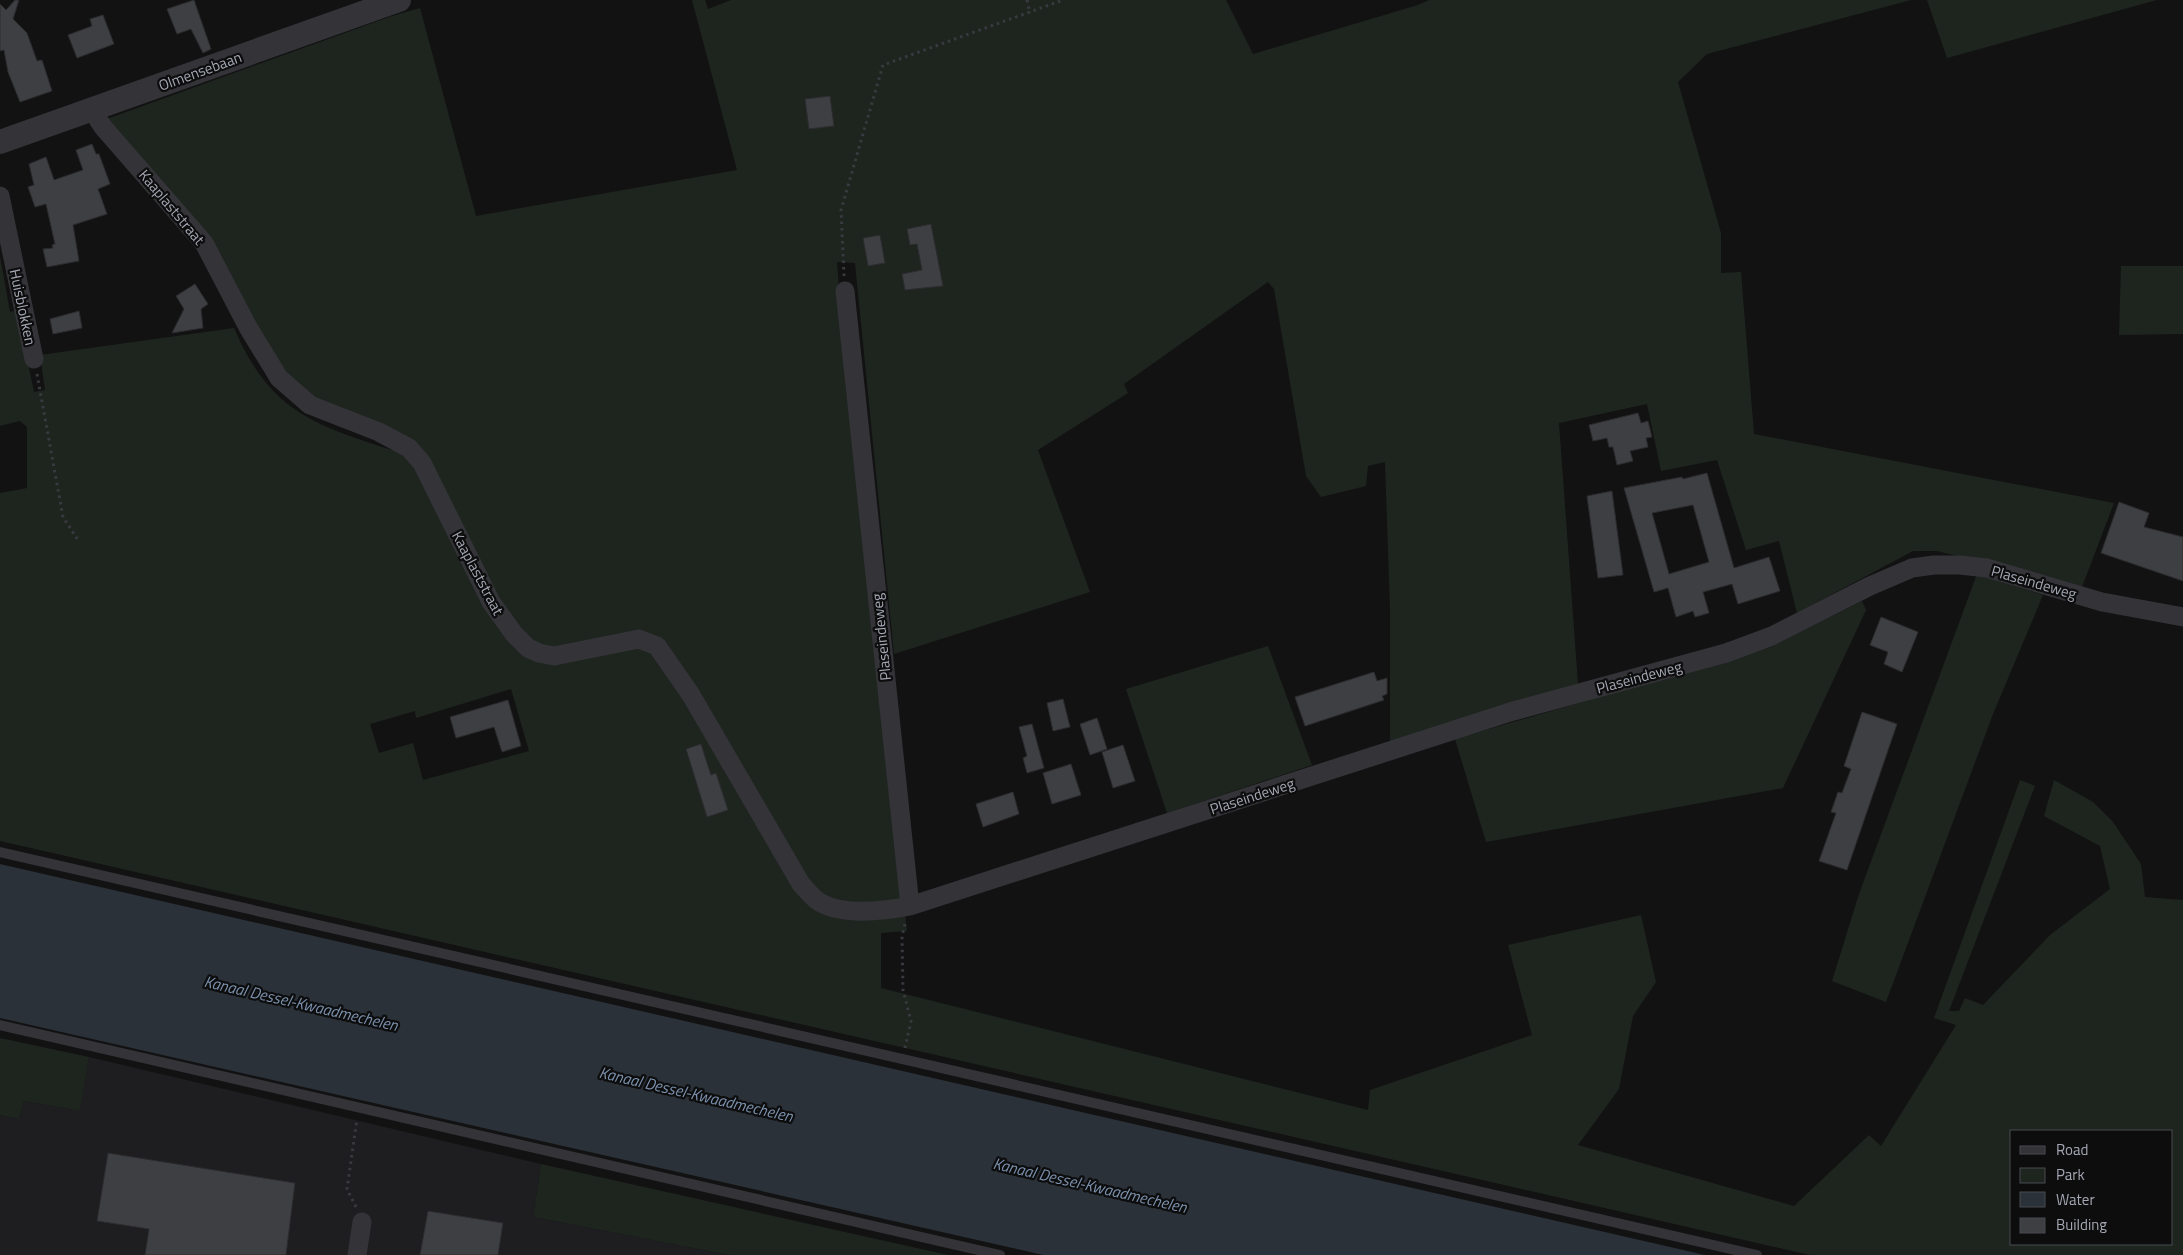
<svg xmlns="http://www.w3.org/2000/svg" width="2183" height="1255" font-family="'Titillium Web',sans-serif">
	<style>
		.built { fill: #1e1e20 }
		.green { fill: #1e251f; fill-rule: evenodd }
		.water { fill: #2b3138 }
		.building { fill: #3e3f43; stroke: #2c2c2f; fill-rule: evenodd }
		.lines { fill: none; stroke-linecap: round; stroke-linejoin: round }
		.path { stroke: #393a3f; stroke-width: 3; stroke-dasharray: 2.5 4; stroke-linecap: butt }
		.service { stroke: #333338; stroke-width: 10 }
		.minor { stroke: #333338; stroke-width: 19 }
		.tertiary { stroke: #333338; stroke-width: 24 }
		.labels { text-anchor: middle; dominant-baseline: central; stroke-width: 4.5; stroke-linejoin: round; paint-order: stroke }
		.street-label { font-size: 15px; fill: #a4a7b3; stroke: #0d0d0e }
		.water-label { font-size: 16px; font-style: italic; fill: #7b91ad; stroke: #0d0d0e }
	</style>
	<rect width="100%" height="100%" fill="#121213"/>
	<path class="built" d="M89,1057l452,107 -8,53 196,38h-729v-140l19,4 5,-18 56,10z"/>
	<path class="green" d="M692,0h13l3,9 23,-9h495l27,54 165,-49 11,-5h482l-204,54 -29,28 43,151v40l20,-1 13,162 360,69 -32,84 -145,-36h-24l-116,62 -18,-72 -33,9 -29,-90 -56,11 -14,-67 -88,19 19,261 -188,59v-134l-5,-147 -17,4 -2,20 -45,11 -15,-21 -32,-187 -6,-7 -144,102 4,9 -90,57 52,142 -196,62 -39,-391 -18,-1 9,128 61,541 -26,2v55l487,122 2,-20 162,-55 -24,-90 133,-30 15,67 -23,34 -14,73 -41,56 216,61 75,-71 12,11 75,-121 -22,-7 86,-238 15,6 -86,225h10l6,-13 18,7 67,-70 60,-46 -10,-43 -56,-30 10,-36 39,22 20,20 28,42 4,33 38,3v355h-373l-1810,-414v-348l27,-5v-61l-7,-6 -20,5v-170l10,56 7,-2 17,82 11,-2 -5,-35 194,-27c36,83 78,96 158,122l3,-7 -72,-35 -39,-31 -62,-112 -118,-145 288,-104 28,-8 56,208 261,-46zM511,689l18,62 -106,29 -10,-37 -34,10 -9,-29 45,-13 1,7zM2012,1131h160v113h-160z
		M1927,0h230l-210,58z
		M2121,266h62v68l-64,1z
		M1977,574l66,21 -50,119 -107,288 -54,-21 27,-87z
		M1862,601l4,9 -83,178 -297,54 -31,-103 316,-92z
		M1268,646l44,119 -145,48 -41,-124z
		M0,1038l89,19 -9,54 -56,-10 -5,18 -19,-4z
		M541,1164l407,91h-219l-196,-38z"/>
	<path class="water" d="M0,864l1705,391h-662l-1043,-237z"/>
	<path class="building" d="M15,0h4l-6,19 14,14 10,28 5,-1 10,31 -32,11 -12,-30 -4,-22 -4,1v-47l6,6z
		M194,0l17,49 -8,4 -12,-24 -14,5 -10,-25z
		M103,15l11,29 -37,14 -9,-23 24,-9 -2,-7z
		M830,96l4,30 -25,3 -4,-30z
		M92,144l4,10h3l11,30 -12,5 9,25 -34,11 6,36 -32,6 -4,-18 10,-1 -1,-3 3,-1 -9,-40 -11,3 -7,-20 6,-2 -5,-21 17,-7 8,23 29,-10 -7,-20z
		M931,224l12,62 -38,4 -3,-16 20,-4 -5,-26 -7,1 -3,-16z
		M880,235l5,28 -17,3 -5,-28z
		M195,284l13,20 -7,5 2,19 -31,5 12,-24 -8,-13z
		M79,311l3,17 -29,6 -3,-15z
		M1638,413l3,10 7,-2 4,16 -6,1 2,9 -18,4 3,10 -16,4 -4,-18h-4l-2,-9 -14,3 -4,-16z
		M1707,473l27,95 35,-11 11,34 -42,13 -6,-20 -29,8 6,21 -14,4 -2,-6 -17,6 -8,-29 -14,4 -30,-104 58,-11 1,2zM1693,505l16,57 -40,12 -17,-61z
		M1612,491l11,84 -25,3 -11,-82z
		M2119,502l30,11 -5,14 39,10v44l-82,-28z
		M1881,617l37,15 -16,40 -18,-8 4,-12 -18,-7z
		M1374,672l3,9 10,-3v16l-5,2 2,4 -79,26 -10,-29z
		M1063,699l7,28 -17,4 -6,-28z
		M508,700l13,46 -19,6 -8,-25 -38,11 -6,-21z
		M1862,712l35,12 -50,146 -28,-9 17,-48 -5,-1 7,-20 4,1 9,-24 -7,-3z
		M1097,718l10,31 -17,6 -10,-31z
		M1032,724l12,44 -17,5 -4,-15 4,-2 -8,-29z
		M701,744l10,31 5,-2 12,37 -21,7 -21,-68z
		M1123,745l12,36 -22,7 -11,-36z
		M1071,764l10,31 -29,9 -9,-31z
		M1013,792l6,22 -36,13 -7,-23z
		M108,1153l187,30 -9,72h-141l4,-26 -52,-8z
		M428,1211l75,12 -5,32h-78z"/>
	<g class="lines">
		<path class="path" d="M1027,0l3,13
			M844,276l-3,-66 42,-145 180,-65
			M37,374l26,143 15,23
			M905,1048l6,-27 -8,-31 -1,-54 3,-12
			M356,1207l-9,-18 10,-70"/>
		<path class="service" d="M0,852l1757,403
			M0,1025l1000,230"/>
		<path class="minor" d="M92,110l11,17 101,116 45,86 30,49 31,27 69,27 30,16 13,15 69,139 23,32 14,14 11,5 15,3 85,-17 18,7 34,49 110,189c5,5 12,15 20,19 24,13 63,8 89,3l600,-194 216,-59 46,-17 98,-50 42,-18 22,-3h26l27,3 115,34 81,15
			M0,196l34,163
			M845,291l65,615
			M357,1255l5,-33"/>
		<path class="tertiary" d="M0,142l399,-142"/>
	</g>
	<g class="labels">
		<g class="street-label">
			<text transform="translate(200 71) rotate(-20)">Olmensebaan</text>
			<text transform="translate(172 207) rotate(50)">Kaaplaststraat</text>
			<text transform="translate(23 307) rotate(78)">Huisblokken</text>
			<text transform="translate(478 573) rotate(62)">Kaaplaststraat</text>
			<text transform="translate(2034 582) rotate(16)">Plaseindeweg</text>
			<text transform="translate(881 637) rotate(-96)">Plaseindeweg</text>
			<text transform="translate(1639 677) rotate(-15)">Plaseindeweg</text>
			<text transform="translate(1252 796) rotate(-18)">Plaseindeweg</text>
		</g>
		<g class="water-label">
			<text transform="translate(301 1003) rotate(13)">Kanaal Dessel-Kwaadmechelen</text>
			<text transform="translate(696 1094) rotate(13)">Kanaal Dessel-Kwaadmechelen</text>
			<text transform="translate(1090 1185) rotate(13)">Kanaal Dessel-Kwaadmechelen</text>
		</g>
	</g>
	<rect x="2010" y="1130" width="162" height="115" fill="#0d0d0e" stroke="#494b50"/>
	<rect x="2020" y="1146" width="25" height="8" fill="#333338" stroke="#494b50"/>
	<text x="2056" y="1155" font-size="15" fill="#a4a7b3">Road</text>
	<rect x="2020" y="1168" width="25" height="15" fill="#1e251f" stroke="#494b50"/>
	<text x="2056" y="1180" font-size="15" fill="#a4a7b3">Park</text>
	<rect x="2020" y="1192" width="25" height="15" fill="#2b3138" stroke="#494b50"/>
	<text x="2056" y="1205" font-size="15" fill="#a4a7b3">Water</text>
	<rect x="2020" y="1218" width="25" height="15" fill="#3e3f43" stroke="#494b50"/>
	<text x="2056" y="1230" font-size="15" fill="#a4a7b3">Building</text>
</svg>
